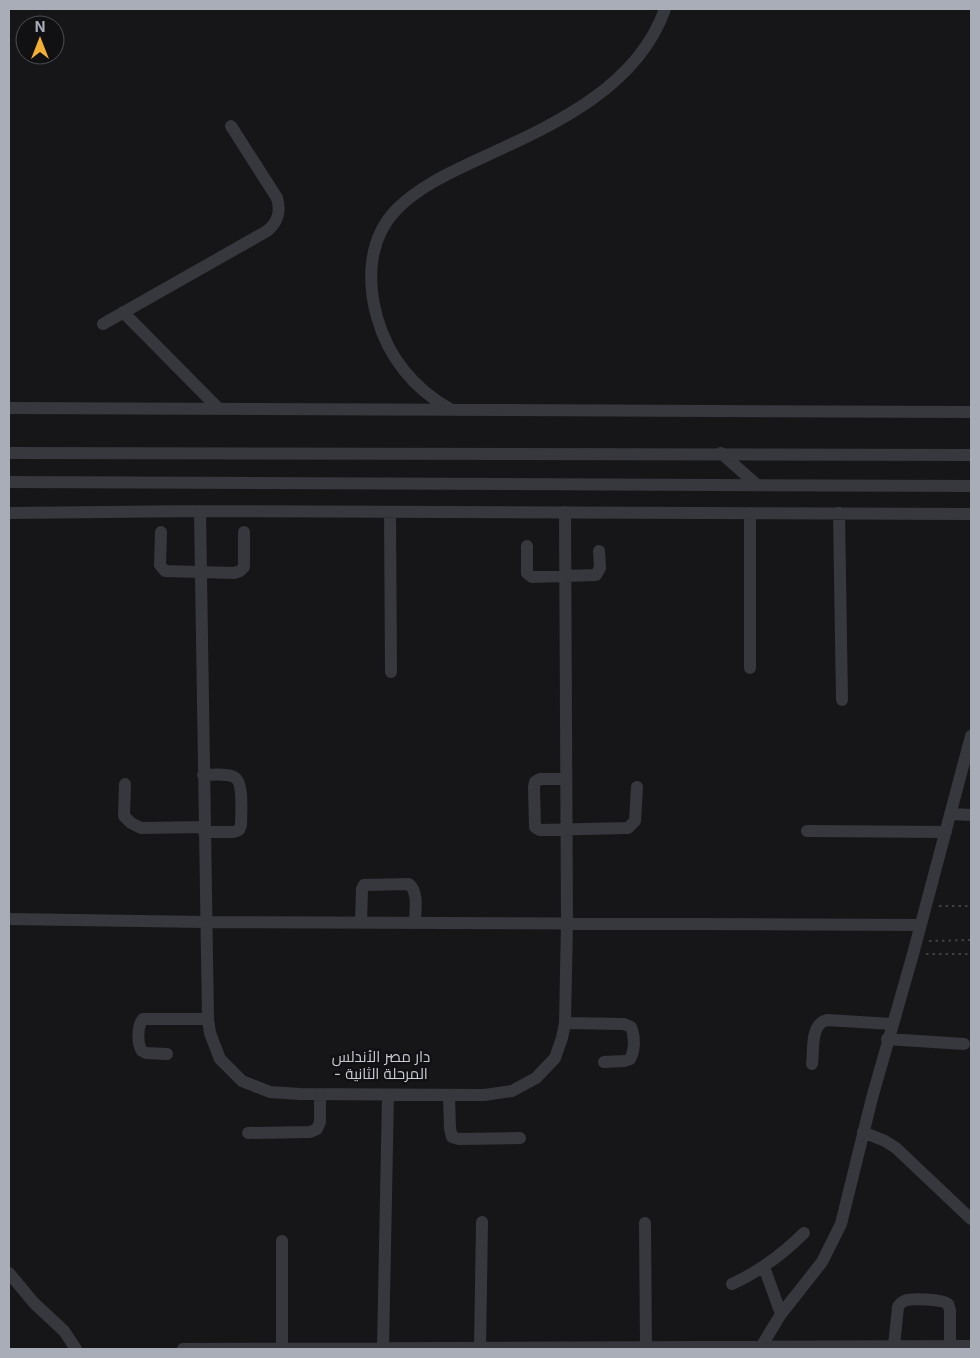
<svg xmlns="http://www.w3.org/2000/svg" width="980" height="1358" font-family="Inter,Cairo,sans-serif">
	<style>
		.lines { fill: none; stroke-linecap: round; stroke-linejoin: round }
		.path { stroke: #3d3f44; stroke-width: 2; stroke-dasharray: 2.5 4; stroke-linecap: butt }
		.minor { stroke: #37383d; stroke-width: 12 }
		.labels { text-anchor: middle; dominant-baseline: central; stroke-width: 5; stroke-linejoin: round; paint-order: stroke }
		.neighbourhood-label { font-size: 15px; fill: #c9ccd4; stroke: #111113 }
	</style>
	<rect width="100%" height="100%" fill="#161618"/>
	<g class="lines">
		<path class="path" d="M939,906h32
			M929,941l42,-1
			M926,954h45"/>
		<path class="minor" d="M123,312l95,96
			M103,324l164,-93c11,-9 14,-19 10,-33l-46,-72
			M9,408l962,4
			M450,409c-36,-20 -62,-52 -73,-92 -10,-36 -9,-78 19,-107 22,-23 55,-38 83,-51 72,-33 158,-70 186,-150
			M9,453l962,2
			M721,453l36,32
			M9,482l962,4
			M200,511l8,508 2,14 10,26 22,22 28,11 30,2 184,1 28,-4 24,-13 19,-20 7,-20 3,-15 2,-100 -2,-411
			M390,512l1,160
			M9,513l191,-2 771,3
			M750,513v155
			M839,513l3,187
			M161,532l-1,33 5,6 69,2 6,-2 4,-4v-35
			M527,546v27l5,4 64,-2 4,-7 -1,-17
			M203,775c9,0 23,-2 31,2 10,4 7,38 7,48l-2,5 -6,2h-29
			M566,779h-26l-5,3 -1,5 1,40 5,3 88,-2 7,-7 2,-34
			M125,784l-1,32 7,7 10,5 63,-1
			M951,814l20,1
			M807,831l139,1
			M9,919l196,3 716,3
			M361,922l1,-33 2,-4 45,-1c10,9 6,26 6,39
			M565,1023l59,1 7,3c4,9 4,24 -1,32l-6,2 -20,1
			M887,1039l77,5
			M167,1054l-21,-1 -4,-2c-5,-7 -5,-25 1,-32h65
			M812,1064c2,-14 -2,-40 15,-44l65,4
			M449,1096l1,33 2,8 7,2 61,-1
			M863,1132l22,9 11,7 75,71
			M248,1133l62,-1 7,-3 3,-7v-28
			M645,1223l1,124
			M282,1241v108
			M764,1267l17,47
			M9,1273l25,30 30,28 12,18
			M732,1284c28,-13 51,-30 72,-51
			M894,1346l4,-39c2,-3 2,-4 6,-6 7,-3 38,-2 44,3l2,6v36
			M761,1347l20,-33 41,-52 19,-38 31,-126 41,-144 58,-218
			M383,1348l5,-253
			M480,1348l2,-126
			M183,1349l788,-3"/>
	</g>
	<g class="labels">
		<g class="neighbourhood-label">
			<text x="381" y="1056">دار مصر الأندلس<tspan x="381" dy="17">- المرحلة الثانية</tspan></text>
		</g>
	</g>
	<rect width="980" height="1358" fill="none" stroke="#a8adb8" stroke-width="20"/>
	<g transform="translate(40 40)"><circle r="24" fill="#111113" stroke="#4d4f55"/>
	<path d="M0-4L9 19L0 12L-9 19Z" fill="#f2b134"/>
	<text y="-8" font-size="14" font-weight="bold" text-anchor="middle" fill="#a8adb8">N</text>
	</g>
</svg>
